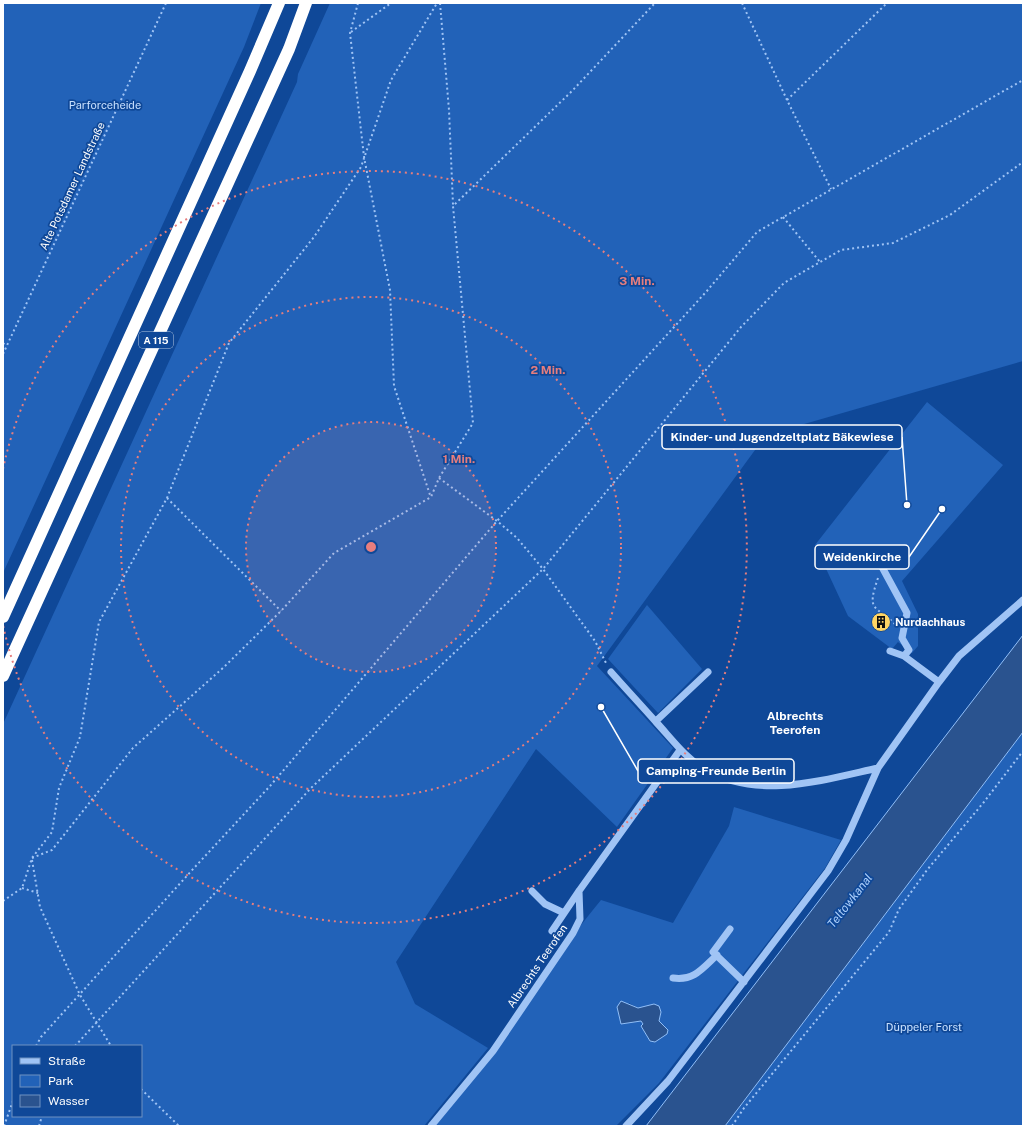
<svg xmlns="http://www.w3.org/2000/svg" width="1026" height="1129" font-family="'Public Sans',sans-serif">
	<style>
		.green { fill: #2262b8; fill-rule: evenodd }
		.water { fill: #2a538f; stroke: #91bff8 }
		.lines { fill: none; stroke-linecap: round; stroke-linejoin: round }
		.path { stroke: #a0c4f5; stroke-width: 2; stroke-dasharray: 2 3; stroke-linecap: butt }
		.minor { stroke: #a0c4f5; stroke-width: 7 }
		.highway { stroke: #fff; stroke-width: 12 }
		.ring { fill: none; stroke: #e67e7e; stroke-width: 2; stroke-dasharray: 2 4 }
		.labels { text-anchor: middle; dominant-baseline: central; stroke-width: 3.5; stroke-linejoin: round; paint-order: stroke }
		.shield { fill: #0f4898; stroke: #b7c8e0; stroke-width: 1 }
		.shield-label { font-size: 10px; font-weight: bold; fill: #fff }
		.park-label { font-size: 11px; fill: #c8e0fe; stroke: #0f4898 }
		.street-label { font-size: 11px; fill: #fff; stroke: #0f4898 }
		.poi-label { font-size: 11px; font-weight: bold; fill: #fff; stroke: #0f4898; text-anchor: start }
		.neighbourhood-label { font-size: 12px; font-weight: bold; fill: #fff; stroke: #0f4898 }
		.water-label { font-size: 12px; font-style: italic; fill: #accffb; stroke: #0f4898 }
		.centre { fill: #e67e7e; stroke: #0f4898; stroke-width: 2 }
		.ring-label { font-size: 12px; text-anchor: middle; font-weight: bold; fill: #e67e7e; stroke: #0f4898; stroke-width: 3.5; stroke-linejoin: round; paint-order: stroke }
		.leader { fill: none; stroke: #fff; stroke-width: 1.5 }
		.callout-dot { fill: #fff; stroke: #0f4898; stroke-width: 1.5 }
		.callout { fill: #0f4898; stroke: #fff; stroke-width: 1.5 }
		.callout-label { font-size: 12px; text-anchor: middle; font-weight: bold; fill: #fff }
	</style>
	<rect width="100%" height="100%" fill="#0f4898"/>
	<path class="green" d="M3,3h258l-17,44 -241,526z
		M330,3h693v358l-257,74 -169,231 76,82 -56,79 -81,-78 -140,213 19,42 73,44 -64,78h-421v-402l294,-642 1,-8zM13,1046h128v70h-128z
		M927,402l76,63 -101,116 16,33v32l-6,7 -14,-11 -6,7 -44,-33 -33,-71z
		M647,605l55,64 -44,44 -50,-54z
		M1023,732v394h-298z
		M734,807l107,33 -16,28 -166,215 -43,43h-185c62,-71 110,-153 170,-226l72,23 56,-97zM629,1003l9,5 23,4 -2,10 6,4 -10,16 -5,-1 -8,-15 1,-1 -2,-4 -20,3z"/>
	<path class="water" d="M1023,635v97l-298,394h-79z
		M621,1001l17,7 16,-4 5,2 2,6 -2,9 9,9 -1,4 -12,8 -5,-1 -9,-15 2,-2 -2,-3 -20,3 -4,-17z"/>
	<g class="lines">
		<path class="path" d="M358,3l-8,30 14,124 26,133 4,96 36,109
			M440,3l9,107 4,95
			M742,3l45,97 44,89
			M351,32l40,-29
			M787,100l100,-97
			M783,217l37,45
			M3,343l3,3
			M3,354l163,-351
			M439,478l58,43 20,17 26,31 52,72 12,24
			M167,498l114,113
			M878,578c-12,35 -3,26 19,48
			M32,858l20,-8 81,-102 91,-81 57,-56 53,-58 97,-56 8,-19 34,-55 -20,-217 119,-115 83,-88
			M32,860l8,47 40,88 31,51
			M22,888l16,5
			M3,901l19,-13 10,-30 20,-26 7,-44 21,-51 19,-115 68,-124 62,-155 85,-106 47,-70 30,-87 46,-77
			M36,1046l5,-9 153,-169 76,-82 227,-265 209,-229 51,-60 266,-152
			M75,1046l236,-258 232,-219 198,-242 43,-44 57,-33 52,-7 57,-28 73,-53
			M141,1089l38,37
			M4,1126l9,-25
			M39,1126l3,-10
			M732,1126l12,-18 145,-176 10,-23 28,-39 57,-68 39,-51"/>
		<path class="minor" d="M882,567l25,46 -5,25 7,12 -5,6
			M890,651l14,5 35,26
			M611,672c15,17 30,33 45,50 15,16 30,37 50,48 52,30 117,10 172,-2
			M656,721l52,-49
			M532,891l13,13 19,9
			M730,929l-17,23 31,30
			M552,931l27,-40 101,-141
			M673,978c21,3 29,-9 44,-23
			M431,1126l62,-75 80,-118 7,-14 -1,-28
			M626,1126l42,-45 160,-210 18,-31 32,-72 61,-86 20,-26 64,-56"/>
		<path class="highway" d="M3,617l247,-546 29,-68
			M3,676l286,-627 17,-46"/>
	</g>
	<circle cx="371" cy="547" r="125" fill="#e67e7e" fill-opacity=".12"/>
	<g class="ring">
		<circle cx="371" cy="547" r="125"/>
		<circle cx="371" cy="547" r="250"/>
		<path d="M3 469A376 376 0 1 1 3 625"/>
	</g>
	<defs>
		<symbol id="building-disc" viewBox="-11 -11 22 22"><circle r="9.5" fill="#ffd564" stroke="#0f4898"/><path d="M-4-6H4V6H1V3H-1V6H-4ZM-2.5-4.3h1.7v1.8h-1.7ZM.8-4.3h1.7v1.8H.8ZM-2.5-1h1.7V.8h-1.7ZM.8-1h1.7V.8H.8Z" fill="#111"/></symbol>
	</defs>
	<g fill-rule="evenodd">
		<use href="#building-disc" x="870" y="611" width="22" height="22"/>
	</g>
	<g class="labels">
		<rect class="shield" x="139" y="332" width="34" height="16" rx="3"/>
		<g class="shield-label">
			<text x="156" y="340">A 115</text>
		</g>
		<g class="park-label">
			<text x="105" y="105">Parforceheide</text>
			<text x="924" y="1027">Düppeler Forst</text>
		</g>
		<g class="street-label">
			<text transform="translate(72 186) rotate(-65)">Alte Potsdamer Landstraße</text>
			<text transform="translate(537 966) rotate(-56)">Albrechts Teerofen</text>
		</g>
		<g class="poi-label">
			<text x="895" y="622">Nurdachhaus</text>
		</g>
		<g class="neighbourhood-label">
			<text x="795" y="716">Albrechts<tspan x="795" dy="14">Teerofen</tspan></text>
		</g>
		<g class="water-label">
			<text transform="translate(850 901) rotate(-52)">Teltowkanal</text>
		</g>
	</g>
	<circle cx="371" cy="547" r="6" class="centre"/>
	<g class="ring-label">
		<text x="637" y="285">3 Min.</text>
		<text x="548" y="374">2 Min.</text>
		<text x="459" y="463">1 Min.</text>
	</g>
	<path class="leader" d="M907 505L902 437M942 509L909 557M601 707L638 771"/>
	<g class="callout-dot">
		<circle cx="907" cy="505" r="4"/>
		<circle cx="942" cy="509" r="4"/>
		<circle cx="601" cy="707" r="4"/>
	</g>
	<g class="callout">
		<rect x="662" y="425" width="240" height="24" rx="4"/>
		<rect x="815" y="545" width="94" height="24" rx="4"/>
		<rect x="638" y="759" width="156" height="24" rx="4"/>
	</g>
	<g class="callout-label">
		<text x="782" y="441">Kinder- und Jugendzeltplatz Bäkewiese</text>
		<text x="862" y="561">Weidenkirche</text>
		<text x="716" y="775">Camping-Freunde Berlin</text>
	</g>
	<rect width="1026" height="1129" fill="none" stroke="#ffffff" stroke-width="8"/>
	<rect x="12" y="1045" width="130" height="72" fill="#0f4898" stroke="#6f91c1"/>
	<rect x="20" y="1058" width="20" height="6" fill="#a0c4f5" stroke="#6f91c1"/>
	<text x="48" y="1065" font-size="12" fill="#ffffff">Straße</text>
	<rect x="20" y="1075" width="20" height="12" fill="#2262b8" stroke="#6f91c1"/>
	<text x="48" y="1085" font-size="12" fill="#ffffff">Park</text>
	<rect x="20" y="1095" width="20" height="12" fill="#2a538f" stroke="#6f91c1"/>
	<text x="48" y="1105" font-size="12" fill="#ffffff">Wasser</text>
</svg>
